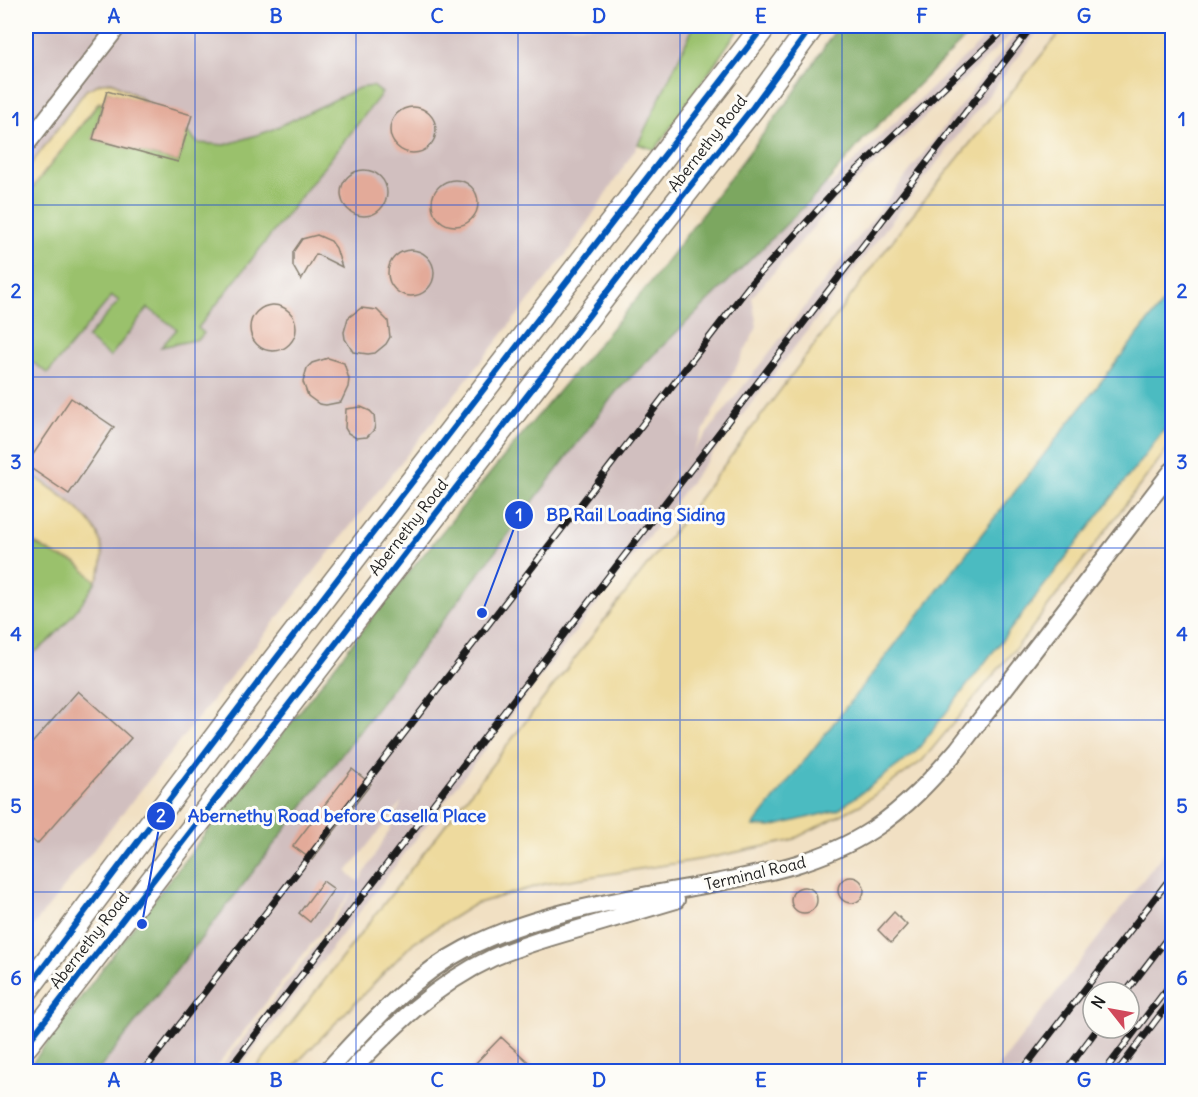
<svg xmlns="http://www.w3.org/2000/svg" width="1198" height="1097" font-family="Delius,sans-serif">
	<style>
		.industrial { fill: #d1bfbf; fill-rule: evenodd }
		.green { fill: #9ac16c; stroke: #5b6e44; stroke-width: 1.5 }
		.forest { fill: #7ba760; stroke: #4c623e; stroke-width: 1.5 }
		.sand { fill: #eeda9e; stroke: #857b5d; stroke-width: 1.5 }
		.water { fill: #4cbbc1; stroke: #346c6e; stroke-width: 1.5 }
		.building { fill: #e3aa99 }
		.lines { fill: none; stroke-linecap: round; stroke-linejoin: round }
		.minor-casing { stroke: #867e70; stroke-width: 20 }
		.secondary-casing { stroke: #867e70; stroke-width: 27 }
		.minor { stroke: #fff; stroke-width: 16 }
		.secondary { stroke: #fff; stroke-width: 24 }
		.rail-casing { stroke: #1c1c1c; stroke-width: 7 }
		.rail { stroke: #fdfcf7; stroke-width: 4.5; stroke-dasharray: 14; stroke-linecap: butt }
		.cycleway-casing { stroke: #fdfcf7; stroke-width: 10 }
		.cycleway { stroke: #0057b8; stroke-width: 6 }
		.grid { fill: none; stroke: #1d4ed8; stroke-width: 1.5; stroke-opacity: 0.55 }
		.labels { text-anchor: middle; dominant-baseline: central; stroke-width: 6; stroke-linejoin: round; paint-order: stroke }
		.street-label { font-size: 16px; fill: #1c1c1c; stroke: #fdfcf7 }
		.leader { fill: none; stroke: #1d4ed8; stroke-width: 2 }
		.callout-dot { fill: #1d4ed8; stroke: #fdfcf7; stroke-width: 2 }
		.mark-label { font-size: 18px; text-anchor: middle; font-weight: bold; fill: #fff }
		.callout-label { font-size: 18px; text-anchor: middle; font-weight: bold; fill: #1d4ed8; stroke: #fdfcf7; stroke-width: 6; stroke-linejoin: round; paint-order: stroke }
		.neatline { fill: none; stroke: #1d4ed8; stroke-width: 2 }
		.grid-label { font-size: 20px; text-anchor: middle; font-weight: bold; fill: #1d4ed8 }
	</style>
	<rect width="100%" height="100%" fill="#fdfcf7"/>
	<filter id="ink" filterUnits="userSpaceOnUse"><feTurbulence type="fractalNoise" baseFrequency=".0167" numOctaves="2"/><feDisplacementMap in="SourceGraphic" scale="12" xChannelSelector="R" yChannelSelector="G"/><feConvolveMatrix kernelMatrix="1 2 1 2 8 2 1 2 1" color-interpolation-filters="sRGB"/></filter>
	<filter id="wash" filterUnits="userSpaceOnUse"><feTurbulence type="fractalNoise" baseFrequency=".008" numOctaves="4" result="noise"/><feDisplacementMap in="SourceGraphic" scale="24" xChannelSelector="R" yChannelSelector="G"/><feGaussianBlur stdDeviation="1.35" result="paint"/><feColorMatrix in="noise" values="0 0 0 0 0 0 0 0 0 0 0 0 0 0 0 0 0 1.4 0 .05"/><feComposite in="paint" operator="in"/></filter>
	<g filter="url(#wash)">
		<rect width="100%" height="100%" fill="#f1e0c3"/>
		<path class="industrial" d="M26,26h669l-48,105 -77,118 -544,686z
			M997,26h23l-181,172 -87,99 5,30 -64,124 -265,343 594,-768h20l-805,1045h-19l108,-139 32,-48 -145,187 -168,1 732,-951 52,64zM402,801l-13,30 -30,51 -12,-10z
			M1172,842v229h-177l70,-90zM1093,992h36v36h-36z"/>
		<path class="green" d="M694,26h47l-86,124 -17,-6z
			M373,86l9,7 -184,235 6,5 -5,6 -38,8 16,-18 -29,-21 -38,49 -23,-19 32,-37 -7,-5 -64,77 -22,-15v-162l74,-94 3,2 -10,35 85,23 9,-30 11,11 27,2 44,-14 90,-43z
			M26,538l31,18 19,6 20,19c-12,21 -47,68 -70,75z"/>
		<path class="forest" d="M838,26h139l-114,114 -47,55 -200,197 -363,480 -155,199h-72l111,-149 241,-312 146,-178 126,-149 144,-190z"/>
		<path class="sand" d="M1065,26h107v417l-147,194 -103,124 -62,44 -70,36 -86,18 -160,25 -69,20 -61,38 -125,129 -36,1 445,-572 210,-280z
			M112,82l39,22 -44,-13 -4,13 -4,-2 -73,94v-25l60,-81 15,-7z
			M26,470c36,28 97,57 70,111l-20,-19 -19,-6 -31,-18z"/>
		<path class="water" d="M1172,291v129l-257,333 -77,57 -67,17 -18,-1z"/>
		<g id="blocks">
			<path class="building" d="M107,91l85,24 -14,47 -85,-23z
				M390 130a23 23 0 1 1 46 0a23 23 0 1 1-46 0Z
				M341 193a23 23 0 1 1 46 0a23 23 0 1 1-46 0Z
				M432 203a23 23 0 1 1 46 0a23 23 0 1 1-46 0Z
				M317,235l14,6 5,7 6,19 -26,-13 -15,26 -8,-14v-14l9,-13z
				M388 273a23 23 0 1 1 46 0a23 23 0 1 1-46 0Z
				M250 328a23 23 0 1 1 46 0a23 23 0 1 1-46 0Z
				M361,308l16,2 11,11 2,16 -4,7 -11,9 -7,1 -15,-2 -8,-13 -1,-7 4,-14z
				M328,358l16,5 5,16 -1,8 -7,15 -15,3 -7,-1 -11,-8 -5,-14 4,-14 5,-5z
				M71,398l43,29 -45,67 -43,-29z
				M361,407l9,4 4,4 1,10 -1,5 -7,7 -11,1 -8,-5 -3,-5 1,-19z
				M78,691l53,47 -94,106 -11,-10v-84z
				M352,769l19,15 -59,76 -19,-14z
				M838 890a13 13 0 1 1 26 0a13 13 0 1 1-26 0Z
				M323,881l11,8 -24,33 -11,-9z
				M791 900a13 13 0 1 1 26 0a13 13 0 1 1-26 0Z
				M894,912l13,13 -16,18 -13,-13z
				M501,1037l37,34h-70z"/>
		</g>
	</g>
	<g filter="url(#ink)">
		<use href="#blocks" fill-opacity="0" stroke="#867e70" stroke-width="1.5"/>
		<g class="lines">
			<defs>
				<path id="minor" d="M26,145l92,-119
					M326,1072c42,-45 83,-94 139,-123 72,-38 165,-50 245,-65 57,-11 113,-22 162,-54 34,-22 60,-51 86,-81l214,-278
					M350,1072c42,-45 86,-88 142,-114 27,-12 55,-20 83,-28 34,-10 67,-20 101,-30"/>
				<path id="secondary" d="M26,990l242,-321 496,-643
					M26,1045l601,-779 126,-159 59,-81"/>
			</defs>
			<use href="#minor" class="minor-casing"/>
			<use href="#secondary" class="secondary-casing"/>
			<use href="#minor" class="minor"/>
			<use href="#secondary" class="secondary"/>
			<defs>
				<path id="rail" d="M1126,992l46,-60
					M143,1072l610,-791 81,-89 174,-166
					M227,1072l805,-1046
					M1021,1072l151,-196
					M1065,1072l33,-44
					M1104,1072l68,-90
					M1117,1072l55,-73"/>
			</defs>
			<use href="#rail" class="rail-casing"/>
			<use href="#rail" class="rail"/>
			<defs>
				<path id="cycleway" d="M26,990l242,-321 496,-643
					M26,1045l601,-779 126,-159 59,-81"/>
			</defs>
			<use href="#cycleway" class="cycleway-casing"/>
			<use href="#cycleway" class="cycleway"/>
		</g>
	</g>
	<path class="grid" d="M195,26v1046M356,26v1046M518,26v1046M680,26v1046M842,26v1046M1003,26v1046M26,205h1146M26,377h1146M26,548h1146M26,720h1146M26,892h1146"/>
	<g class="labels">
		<g class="street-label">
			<text transform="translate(707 143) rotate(-52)">Abernethy Road</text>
			<text transform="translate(408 527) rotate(-52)">Abernethy Road</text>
			<text transform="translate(755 873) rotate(-13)">Terminal Road</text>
			<text transform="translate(89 940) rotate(-52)">Abernethy Road</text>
		</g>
	</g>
	<path class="leader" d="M482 613L519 515M142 924L161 816"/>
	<g class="callout-dot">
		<circle cx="482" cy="613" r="6"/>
		<circle cx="142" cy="924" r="6"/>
		<circle cx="519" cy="515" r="15"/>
		<circle cx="161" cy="816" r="15"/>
	</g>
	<g class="mark-label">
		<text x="519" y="521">1</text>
		<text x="161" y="822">2</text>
	</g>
	<g class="callout-label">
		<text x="636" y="521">BP Rail Loading Siding</text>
		<text x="337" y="822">Abernethy Road before Casella Place</text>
	</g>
	<rect width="1198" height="1097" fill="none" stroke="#fdfcf7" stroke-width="66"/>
	<g transform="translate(1111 1010) rotate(301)"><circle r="28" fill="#fdfcf7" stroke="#a3a29f" stroke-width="1.5"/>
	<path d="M0-4.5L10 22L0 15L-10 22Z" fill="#d1495b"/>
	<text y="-9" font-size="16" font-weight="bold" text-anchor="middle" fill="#1c1c1c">N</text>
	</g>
	<rect x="33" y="33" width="1132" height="1031" class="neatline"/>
	<g class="grid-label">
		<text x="114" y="23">A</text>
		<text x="276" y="23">B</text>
		<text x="437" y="23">C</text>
		<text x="599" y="23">D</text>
		<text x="761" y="23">E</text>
		<text x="922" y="23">F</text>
		<text x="1084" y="23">G</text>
		<text x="16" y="126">1</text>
		<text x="1182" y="126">1</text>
		<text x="16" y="298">2</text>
		<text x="1182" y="298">2</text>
		<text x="16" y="469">3</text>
		<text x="1182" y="469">3</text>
		<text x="16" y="641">4</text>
		<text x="1182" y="641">4</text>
		<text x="16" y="813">5</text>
		<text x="1182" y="813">5</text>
		<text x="16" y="985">6</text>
		<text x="1182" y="985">6</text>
		<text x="114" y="1087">A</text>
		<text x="276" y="1087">B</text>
		<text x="437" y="1087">C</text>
		<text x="599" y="1087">D</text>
		<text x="761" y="1087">E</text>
		<text x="922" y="1087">F</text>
		<text x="1084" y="1087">G</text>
	</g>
</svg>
